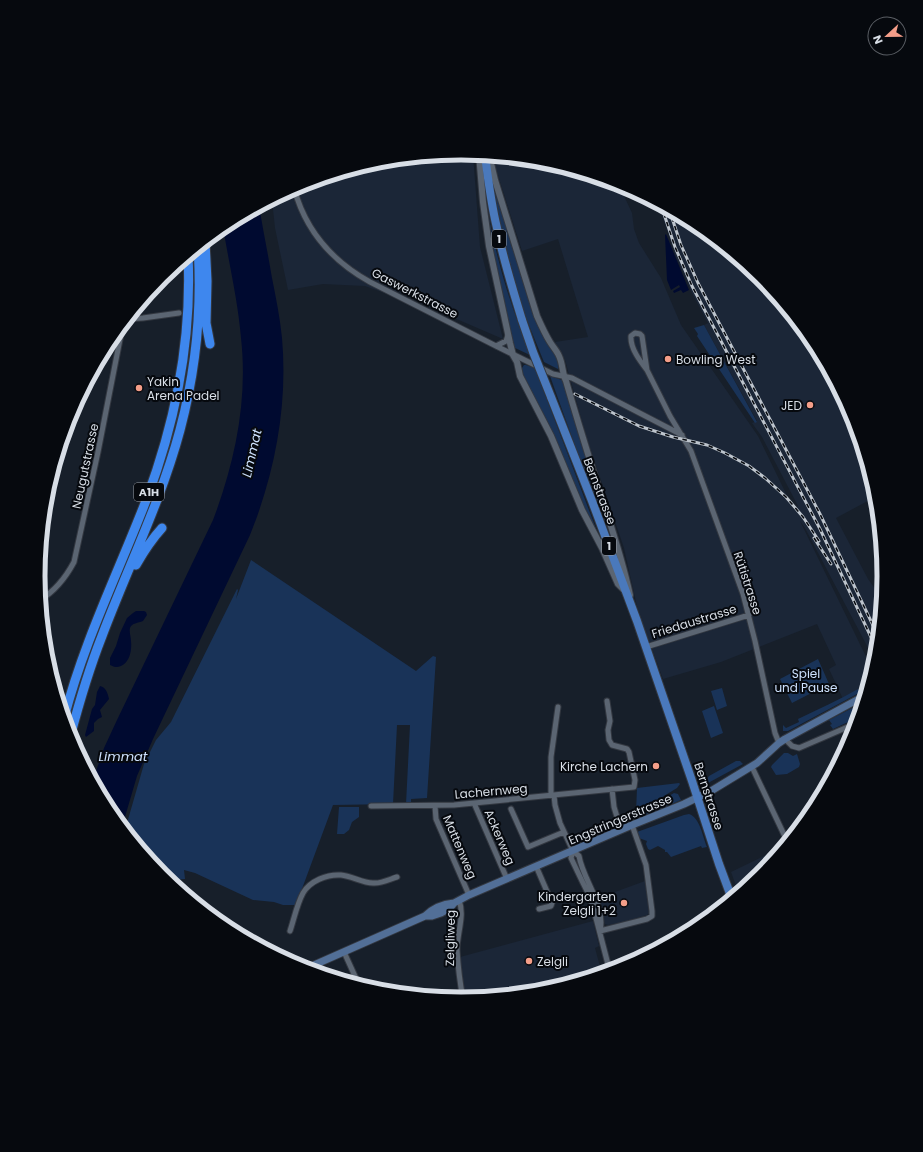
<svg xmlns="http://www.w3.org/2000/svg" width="923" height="1152" font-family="Poppins,sans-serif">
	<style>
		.built { fill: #1b2637 }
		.green { fill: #193358 }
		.water { fill: #000a30 }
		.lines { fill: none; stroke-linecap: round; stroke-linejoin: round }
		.minor-casing { stroke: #333841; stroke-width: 7 }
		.tertiary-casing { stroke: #333841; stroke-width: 8 }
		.secondary-casing { stroke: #333841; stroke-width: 9 }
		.primary-casing { stroke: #333841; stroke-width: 10 }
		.motorway-casing { stroke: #333841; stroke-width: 11 }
		.minor { stroke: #5b6572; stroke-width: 5 }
		.tertiary { stroke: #5b6572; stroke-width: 6 }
		.secondary { stroke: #526f97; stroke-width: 7 }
		.primary { stroke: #4a79bc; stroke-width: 8 }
		.motorway { stroke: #3e87ee; stroke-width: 9 }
		.rail-casing { stroke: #bdc4cc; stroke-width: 3 }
		.rail { stroke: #06090e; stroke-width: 1.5; stroke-dasharray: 4.5; stroke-linecap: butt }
		.primary-bridge-casing { stroke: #333841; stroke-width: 10; stroke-linecap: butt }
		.primary-bridge { stroke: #4a79bc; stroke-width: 8 }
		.poi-dot { fill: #f49e89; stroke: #06090e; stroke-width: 1.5 }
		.labels { text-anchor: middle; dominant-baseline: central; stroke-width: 4; stroke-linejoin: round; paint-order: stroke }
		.shield { fill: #06090e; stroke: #999ea5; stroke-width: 1 }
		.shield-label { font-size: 11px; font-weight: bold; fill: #d8dee6 }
		.street-label { font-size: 12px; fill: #d8dee6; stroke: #06090e }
		.poi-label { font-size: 12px; fill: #d8dee6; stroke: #06090e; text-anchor: start }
		.park-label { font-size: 12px; fill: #cde1fd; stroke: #06090e }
		.water-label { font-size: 13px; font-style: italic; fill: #cde1fd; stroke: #06090e }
		.rim { fill: none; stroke: #d8dee6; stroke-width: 5 }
	</style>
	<rect width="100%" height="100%" fill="#171f2a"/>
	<path class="built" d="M462,153l11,1 7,93 23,92 -72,-31 -32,-16 -3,5 -31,-11 -42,-2 -35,6 -13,-62 -3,-28 28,-15 79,-24z
		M493,156l51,5 74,22 14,30 2,16 5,14 22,35 20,47 77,111 36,74 4,-4 -36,-69 -10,-14 5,-2 -53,-96 4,-2 -16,-30 -16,-36 -18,-54 39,21 64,53 53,64 39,73 24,82 -41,22 32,61 10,14 1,7 3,6 -6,57 -71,-135 -5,-7 73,150 -4,12 -25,18 -15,-32 7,-4 -19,-41 -96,38 -58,17 -25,-68 -14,-63 -38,-112 -21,-76 -10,-18 33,-5 -30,-98 -36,12 -28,-88z
		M785,846l-24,30 -22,18 -8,-22z
		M645,881l4,32 -2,2 -24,7 -15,3 -3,-1 -6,-22 1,-3 4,-3z
		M593,921l6,25 -4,2 7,26 -58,17 -79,8 -5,-42z"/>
	<path class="green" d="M492,180l40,128 23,44 4,14 -1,3 -14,-7 -18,-44 -14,-44 -9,-35 -10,-48z
		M484,194c5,21 8,43 14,64 8,33 20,65 32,97l-17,-8 1,-2 -2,-2 -13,-53z
		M704,325l53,97 -2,1 -58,-87 1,-2 -4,-6z
		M524,365h2l9,3 63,166h-1l-13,-24 -34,-82 -28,-53v-7z
		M550,376l12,4 2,3 56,181 -19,-56 -13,-26z
		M251,560l165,111 17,-15 3,1 -9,141 -16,1v5h-5l4,-79h-13l-4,79 -60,1 -37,100h-13l-9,-3 -21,-2 -58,-27 -11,-3 1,9 -18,1 -5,-5 -30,-36v-3l-3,-1 -4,-5 19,-66 12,-24 15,-18 66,-133 1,1 -2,9z
		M818,659l11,25 -37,19 -12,-24z
		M722,688l5,18 -10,4 -6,-19z
		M858,689l2,3 -1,1 -71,38h-5v-6l3,3 13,-6 -1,-3c20,-10 41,-19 60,-30z
		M864,702l-5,15 -26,12 -3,-4 2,-1 -3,-4z
		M714,706l9,27 -12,5 -9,-27z
		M784,753h4l5,3 4,-2 3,10 -1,3 -12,7 -11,1 -5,-8 1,-2z
		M736,761h4l3,3 -35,19 -1,-4 2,-3z
		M679,783l1,1 -3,4 -41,25 1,-25z
		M674,793l4,1 3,6 -37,16 3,-7z
		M339,807h20v10l-7,5 -3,8 -5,4h-7z
		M689,814c11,3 14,24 18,33l-5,1 -1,-2 -30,11 -4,-5h-2v-2l-7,-4 -8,4 -2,-1 -2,-5 1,-3 -8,-3 -2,-6 47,-17z"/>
	<path class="water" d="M259,206c4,24 9,48 13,72 4,20 8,40 10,60 6,67 -7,135 -32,197l-97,204 -16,37 -15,51 -13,-16 -16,-31 11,-32 13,-28 96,-200c22,-58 35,-120 28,-182 -3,-37 -12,-74 -18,-111l3,-3z
		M666,234l23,56 -6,3 -2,-3 -7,3 -1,-2 7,-4 -1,-2 -8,5 -4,-10 -2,-45z
		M136,611h8l2,1 1,3 -4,6c-5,2 -11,2 -13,7 -1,4 1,9 1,13 1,9 -1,21 -10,25 -4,2 -7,1 -11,-1v-7l6,-12 4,-13 7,-15 6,-5z
		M100,686c6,1 8,8 9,13l-9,11 2,7 -4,2 -4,4v8l-8,6 -1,-2 7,-26 3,-4 2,-13z"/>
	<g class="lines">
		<defs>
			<path id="minor" d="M294,188c11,41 38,73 76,94l126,64 57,28 19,4 110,57
				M127,319l16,-1 36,-5
				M635,333l5,1 2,2 5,34c-7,-9 -17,-22 -16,-34z
				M496,346l10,-5 2,-6
				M647,370l23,46 21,35 52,143 12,47 20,92 4,10
				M42,599l3,12 -2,20
				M40,600c15,-9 26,-23 34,-38l24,-110 25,-128
				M646,647l103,-32
				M785,739l7,7 7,2 58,-25
				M752,767l36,76
				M612,789l2,18 7,23
				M551,795v-38l7,-50
				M554,795l1,10 5,18 13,28 6,5c4,24 27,50 21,75
				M474,803l33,76
				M371,806l83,-1 180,-18 1,-7 -6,-28 -2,-3 -15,-4 -3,-5 -1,-10 2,-9 -3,-20
				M435,806l1,13 33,76
				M511,809l17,38 36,-15
				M573,851l-2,7 12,25 8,16 19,73
				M536,866l16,37 -1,3 -12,3
				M459,900c6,16 -2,33 -2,50 1,16 3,33 6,49
				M290,931c4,-12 7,-27 13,-38 7,-12 24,-19 38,-18 11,1 21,8 32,8 8,1 17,-4 24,-6
				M600,931l47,-12 5,-3v-5l-6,-46 -14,-40
				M344,952l15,33"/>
			<path id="tertiary" d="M479,154l4,48 6,44 21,97 3,12 4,7 3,14 31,60 31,74 20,38 16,36 7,7
				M489,155l6,25 42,136c4,9 8,18 13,26 3,5 7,9 9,14 4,8 3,17 7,25 10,35 21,70 32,105 12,36 24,72 32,109"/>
			<path id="secondary" d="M425,916h7l9,-3 9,-5 4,-5 15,-8 163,-70 52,-21 27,-13 46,-28 22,-20 6,-4 81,-44
				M305,969l120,-53c8,-8 18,-12 29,-13"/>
			<path id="primary" d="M485,155c3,24 6,49 12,73 6,31 16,62 25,92
				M551,397l41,104 45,120 55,160 27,83 13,35"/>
			<path id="motorway" d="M205,241l2,40 -1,42 4,21
				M136,565c8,-14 15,-25 26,-37
				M64,718c20,-77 55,-147 83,-220 29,-78 45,-160 41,-243
				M70,737c9,-34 19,-68 32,-101 26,-69 59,-135 78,-206 16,-60 22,-122 18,-183"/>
		</defs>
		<use href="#minor" class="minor-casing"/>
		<use href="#tertiary" class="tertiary-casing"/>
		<use href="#secondary" class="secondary-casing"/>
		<use href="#primary" class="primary-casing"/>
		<use href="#motorway" class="motorway-casing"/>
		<use href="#minor" class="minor"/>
		<use href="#tertiary" class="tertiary"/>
		<use href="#secondary" class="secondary"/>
		<use href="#primary" class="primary"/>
		<use href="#motorway" class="motorway"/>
		<defs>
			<path id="rail" d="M661,205l14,42 17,39 128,243 58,123
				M669,209l12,36 17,38 122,231 59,124
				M575,394l64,32 34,11 34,8 18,8 24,13 16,12 21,19 17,20 16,24
				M814,538l17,26"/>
		</defs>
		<use href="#rail" class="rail-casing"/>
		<use href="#rail" class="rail"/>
		<defs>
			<path id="primary-bridge" d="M522,320l11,32 18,45"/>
		</defs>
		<use href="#primary-bridge" class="primary-bridge-casing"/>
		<use href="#primary-bridge" class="primary-bridge"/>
	</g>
	<g class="poi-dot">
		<circle cx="668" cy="359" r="4"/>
		<circle cx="139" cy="388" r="4"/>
		<circle cx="810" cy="405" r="4"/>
		<circle cx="656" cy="766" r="4"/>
		<circle cx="624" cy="903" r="4"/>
		<circle cx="529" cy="961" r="4"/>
	</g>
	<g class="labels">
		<g class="shield">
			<rect x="492" y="230" width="14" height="18" rx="3"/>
			<rect x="134" y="483" width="30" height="18" rx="3"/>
			<rect x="602" y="537" width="14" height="18" rx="3"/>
		</g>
		<g class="shield-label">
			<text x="499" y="239">1</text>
			<text x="149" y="492">A1H</text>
			<text x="609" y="546">1</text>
		</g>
		<g class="street-label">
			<text transform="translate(415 293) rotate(27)">Gaswerkstrasse</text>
			<text transform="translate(85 466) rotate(-78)">Neugutstrasse</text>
			<text transform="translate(600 491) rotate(69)">Bernstrasse</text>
			<text transform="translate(748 583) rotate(72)">Rütistrasse</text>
			<text transform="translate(694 621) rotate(-17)">Friedaustrasse</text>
			<text transform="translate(491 791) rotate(-5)">Lachernweg</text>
			<text transform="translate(709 796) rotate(72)">Bernstrasse</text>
			<text transform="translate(620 819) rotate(-23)">Engstringerstrasse</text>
			<text transform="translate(500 837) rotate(67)">Ackerweg</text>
			<text transform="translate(460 847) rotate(67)">Mattenweg</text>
			<text transform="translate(450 938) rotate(-89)">Zelgliweg</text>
		</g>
		<g class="poi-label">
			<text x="676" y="359">Bowling West</text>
			<text x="147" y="381">Yakin<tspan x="147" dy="14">Arena Padel</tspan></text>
			<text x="802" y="405" text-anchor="end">JED</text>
			<text x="648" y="766" text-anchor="end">Kirche Lachern</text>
			<text x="616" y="896" text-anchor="end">Kindergarten<tspan x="616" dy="14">Zelgli 1+2</tspan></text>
			<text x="537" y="961">Zelgli</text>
		</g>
		<g class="park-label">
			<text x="806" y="673">Spiel<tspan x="806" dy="14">und Pause</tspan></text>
		</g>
		<g class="water-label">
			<text transform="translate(252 453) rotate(-77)">Limmat</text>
			<text x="123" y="756">Limmat</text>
		</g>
	</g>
	<path d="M0 0H923V1152H0ZM45 576a416 416 0 1 1 832 0a416 416 0 1 1-832 0Z" fill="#06090e" fill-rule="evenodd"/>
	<path class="rim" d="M45 576a416 416 0 1 1 832 0a416 416 0 1 1-832 0Z"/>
	<g transform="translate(887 36) rotate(248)"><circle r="19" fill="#06090e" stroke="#5a5e64"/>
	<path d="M0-3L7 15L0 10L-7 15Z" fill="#f49e89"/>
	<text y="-6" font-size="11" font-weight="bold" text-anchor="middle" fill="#d8dee6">N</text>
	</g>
</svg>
